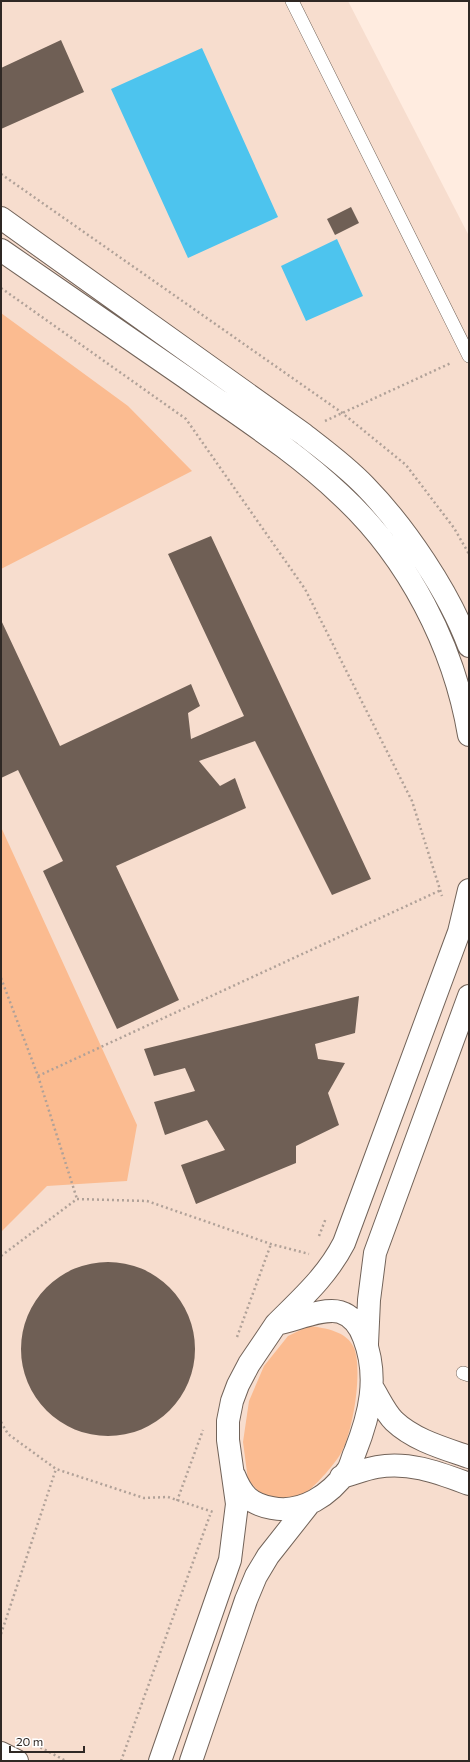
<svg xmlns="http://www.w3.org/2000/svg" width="470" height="1762" font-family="Commissioner,sans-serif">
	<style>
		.built { fill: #f7ddce }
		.green { fill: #fbbb90 }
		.water { fill: #4dc4ee }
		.building { fill: #6f5f55 }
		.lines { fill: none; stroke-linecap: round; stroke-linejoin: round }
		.lane-casing { stroke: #726359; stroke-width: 14 }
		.street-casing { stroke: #726359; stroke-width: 24 }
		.path { stroke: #b0a198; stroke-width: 2.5; stroke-dasharray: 2 3; stroke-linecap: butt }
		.lane { stroke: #fff; stroke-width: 13 }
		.street { stroke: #fff; stroke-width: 22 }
	</style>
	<rect width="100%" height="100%" fill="#ffece0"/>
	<path class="built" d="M1,1h347l121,235v1525h-468z"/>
	<path class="green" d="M1,313l127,93 64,65 -191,98z
		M1,827l136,298 -10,56 -80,5 -46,46z
		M309,1326c16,2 38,5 45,22 9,22 -1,84 -13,105 -6,11 -24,31 -34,39 -7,5 -20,7 -29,10l-16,-7 -14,-15 -5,-38 6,-41 15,-35 24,-30z"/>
	<path class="water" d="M202,48l76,169 -90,41 -77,-169z
		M337,239l26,57 -57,25 -25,-55z"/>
	<path class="building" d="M61,40l23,52 -83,37v-61z
		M351,207l8,16 -24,12 -8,-16z
		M211,536l160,343 -39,16 -77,-154 -56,20 21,25 15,-8 11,30 -130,58 63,134 -62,29 -74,-158 20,-10 -45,-91 -17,8v-158l59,126 131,-62 9,22 -12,7 3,26 53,-23 -76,-162z
		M359,996l-4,37 -40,11 3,15 27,4 -17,30 11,32 -43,21v17l-100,41 -15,-39 44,-15 -18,-30 -42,15 -11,-33 41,-11 -10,-23 -31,8 -10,-27z
		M21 1349a87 87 0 1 1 174 0a87 87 0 1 1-174 0Z"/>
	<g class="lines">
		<defs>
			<path id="lane" d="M292,1l177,355
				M463,1373l6,2"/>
			<path id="street" d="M1,218l301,215c22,17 44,33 63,53 40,41 84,106 104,160
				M1,250c61,42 123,85 184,127 53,38 109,73 156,118 67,62 113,151 128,240
				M276,1324c26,-26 51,-48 68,-81l115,-311 10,-42
				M367,1344l2,-44 6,-47 94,-257
				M372,1387c7,11 13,25 22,34 20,19 49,27 75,36
				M341,1477c12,-3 24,-8 36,-10 32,-6 62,6 92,17
				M1,1753l16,8
				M160,1761l70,-201 7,-56 -9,-64v-19l4,-20 6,-16 11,-21 27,-40c18,-3 47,-17 64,-12 13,4 20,15 24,26 15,39 6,76 -9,114 -3,6 -4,14 -8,19 -17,24 -45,43 -75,37 -22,-4 -30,-13 -38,-33
				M191,1761l55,-161 10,-24 12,-20 41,-52"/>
		</defs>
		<use href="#lane" class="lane-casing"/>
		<use href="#street" class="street-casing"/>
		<path class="path" d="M1,174l340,238 65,53 48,63 15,26
			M1,288l185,131 119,170 107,212 30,95
			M325,421l126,-58
			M1,978l37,98 39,123
			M38,1076l403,-186
			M319,1236l7,-18
			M1,1256l76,-57 70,2 124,43 38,10
			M237,1337l34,-93
			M1,1422l7,12 48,35 88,29 24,-1 45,15
			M177,1501l26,-71
			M1,1634l55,-165
			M36,1745l30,16
			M121,1761l89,-246"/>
		<use href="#lane" class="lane"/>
		<use href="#street" class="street"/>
	</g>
	<rect width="470" height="1762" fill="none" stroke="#2f2824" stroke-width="4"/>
	<path d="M10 1746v6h74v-6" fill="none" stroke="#2f2824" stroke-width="2"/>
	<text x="16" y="1746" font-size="12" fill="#2f2824" stroke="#ffffff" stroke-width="3" paint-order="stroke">20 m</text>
</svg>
